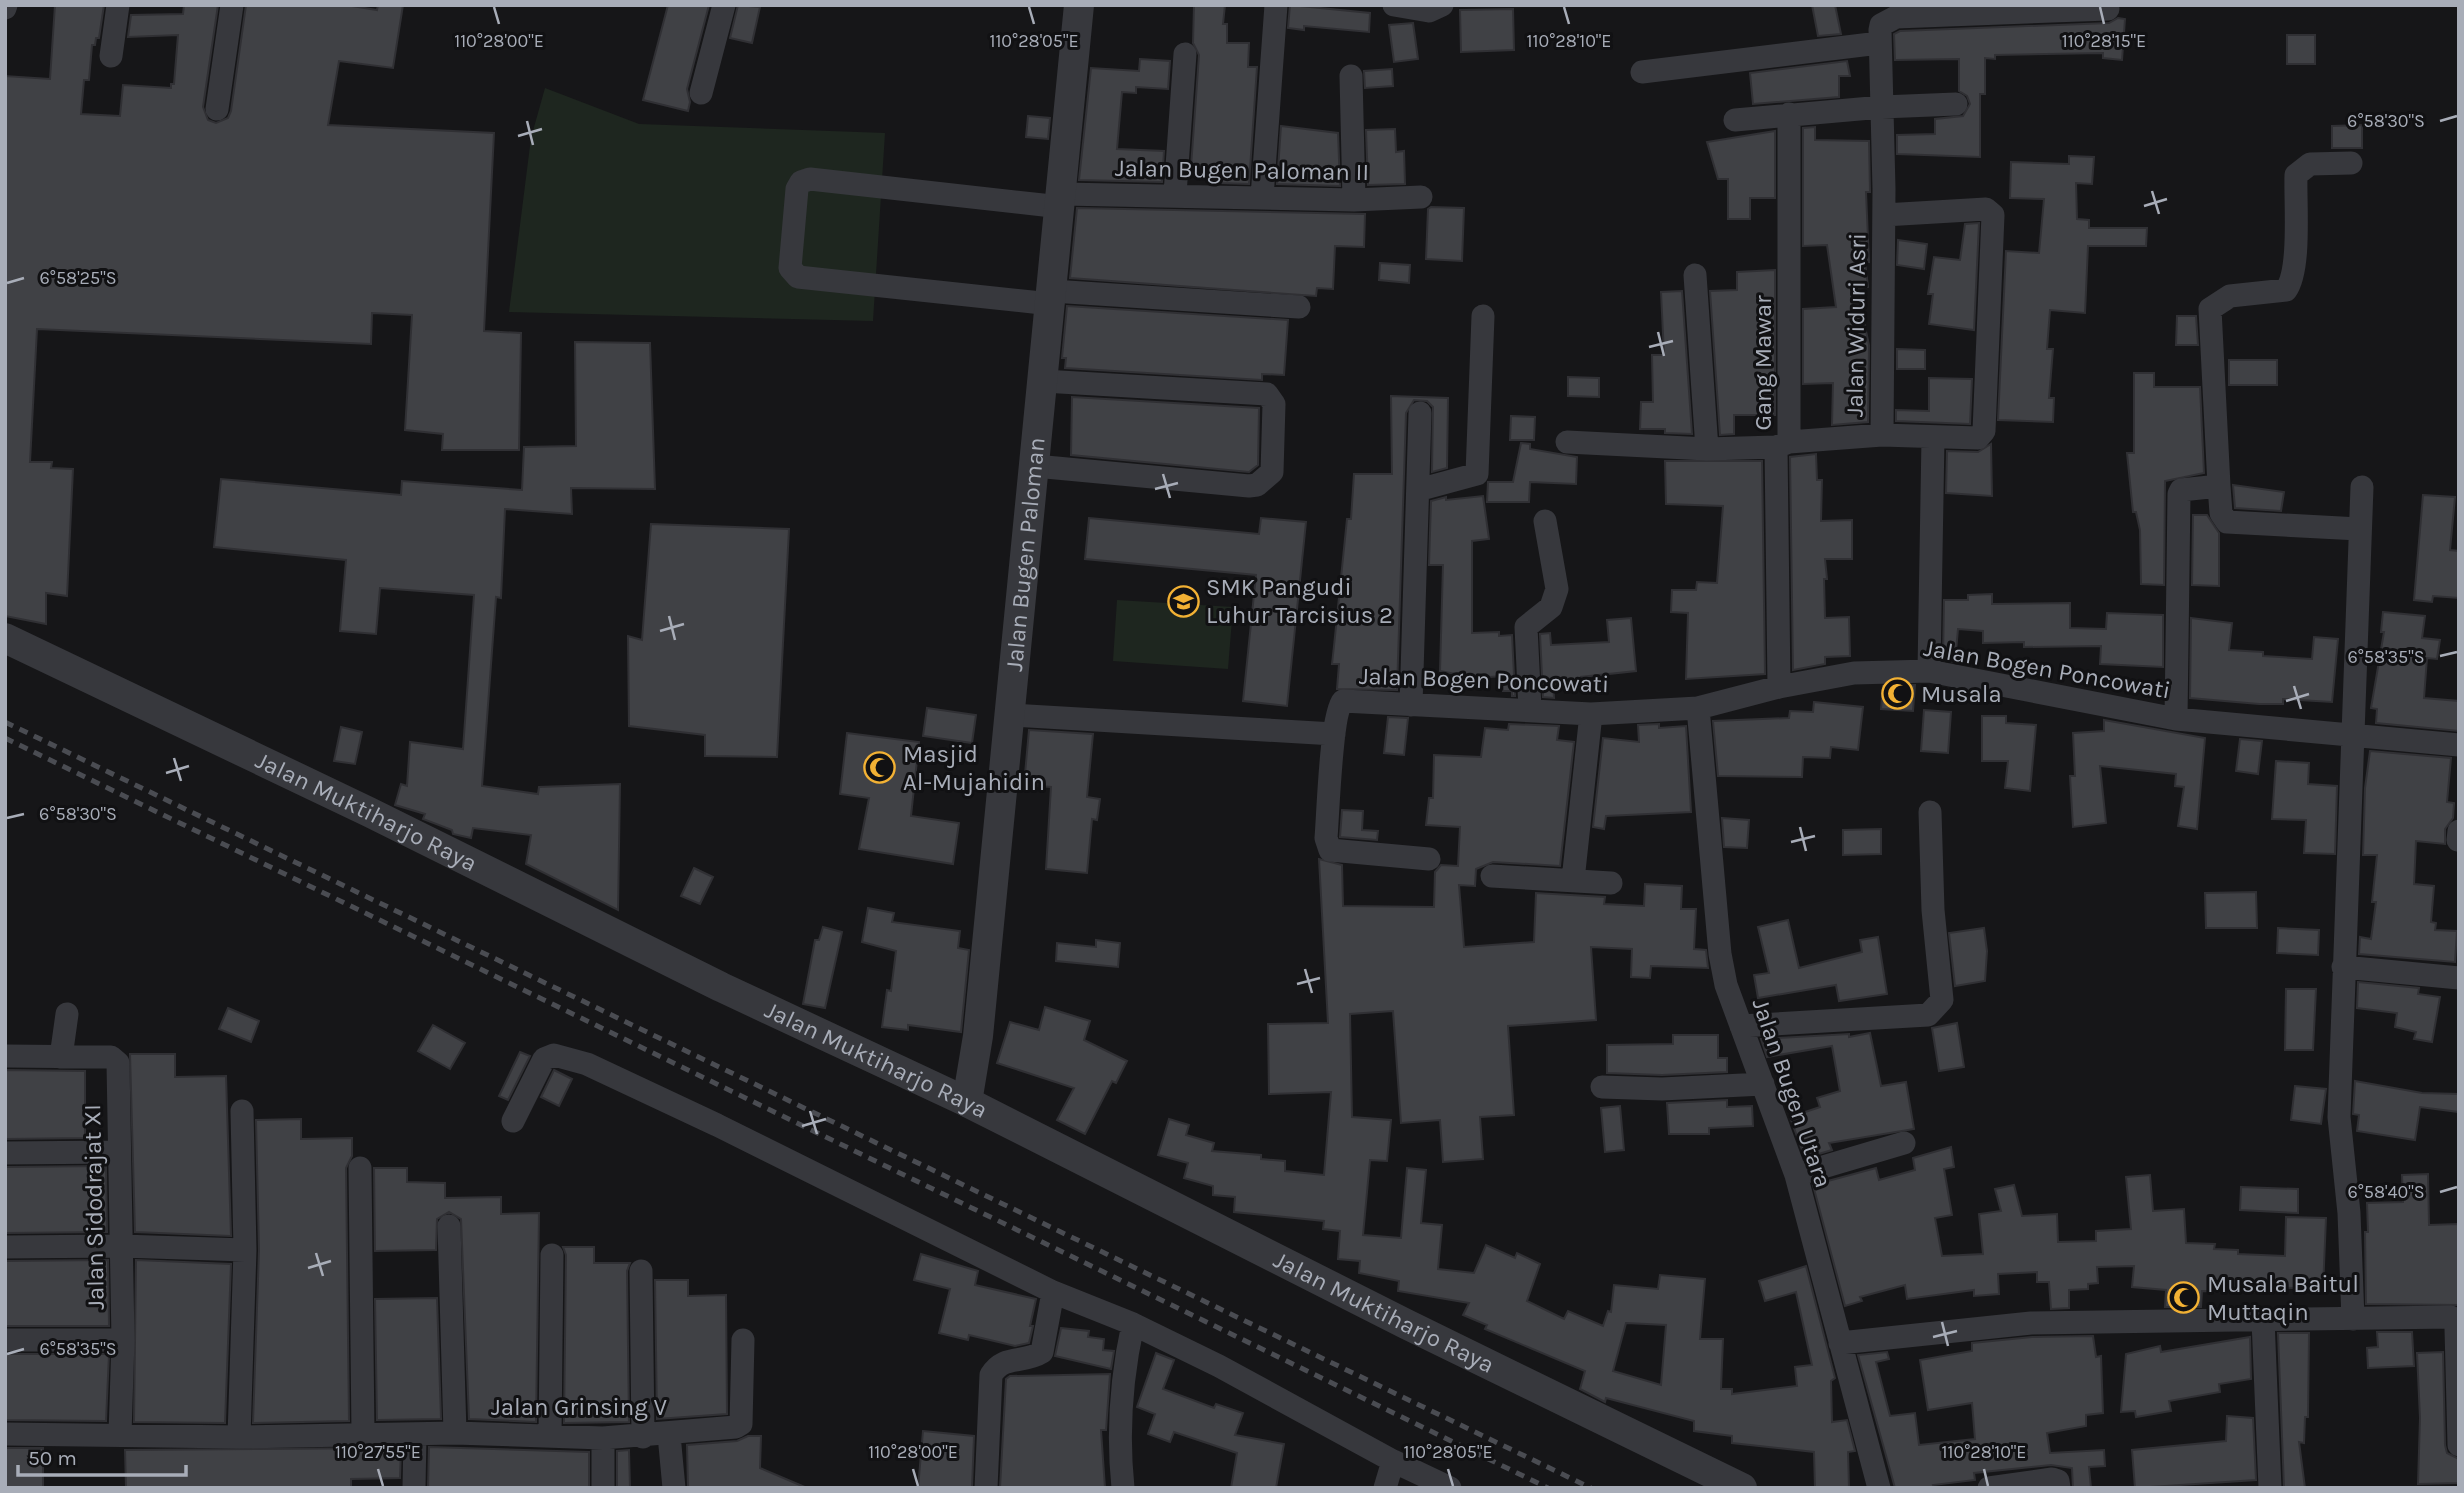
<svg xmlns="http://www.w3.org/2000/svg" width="2464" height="1493" font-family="Karla,sans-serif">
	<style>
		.green { fill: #1e261f }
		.building { fill: #404145; stroke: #303034; stroke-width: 2; fill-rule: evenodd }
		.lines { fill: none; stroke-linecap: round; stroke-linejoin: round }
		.minor { stroke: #37383d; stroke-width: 23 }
		.tertiary { stroke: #37383d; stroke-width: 30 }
		.rail { stroke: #4a4c52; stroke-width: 5; stroke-dasharray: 9 7; stroke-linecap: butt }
		.ticks { fill: none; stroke: #a8adb8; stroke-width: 2.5 }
		.labels { text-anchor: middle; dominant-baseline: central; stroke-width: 6; stroke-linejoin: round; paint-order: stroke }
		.street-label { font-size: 24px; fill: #a8adb8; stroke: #111113 }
		.poi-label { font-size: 24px; fill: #a8adb8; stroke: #111113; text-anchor: start }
		.ticks-label { font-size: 18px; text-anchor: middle; fill: #a8adb8; stroke: #111113; stroke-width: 6; stroke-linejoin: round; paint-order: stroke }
	</style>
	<rect width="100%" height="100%" fill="#161618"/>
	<path class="green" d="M545,88l94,36 246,9 -12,188 -364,-9 22,-174z
		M1117,600l116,7 -5,62 -115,-8z"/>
	<path class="building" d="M55,5h49l-5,33h-3l-1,7h-3l-3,35h-5l-3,34 39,2 3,-31 48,3v-4h3l4,-49 -50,2 3,-22 52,-1 1,-9h34l-15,102 5,13 8,3 12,-5 3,-7 15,-106h100l31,5 1,-5h25l-10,63 -54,-7 -11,64 166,8 -10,198 37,2 -2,117h-77l1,-16 -38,-4 7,-115 -40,-2 -1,31 -334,-15 -7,133h22l-1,6 22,1 -6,127 -21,-3v31l-41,-8v-540l45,3z
		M668,5h41l-22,84 3,13 -2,9 -45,-11z
		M738,5l22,2 -8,36 -22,-5z
		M1194,5h31l-2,19h4v19h22l-1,24h9l-8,117 -28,-1 1,-15 -31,-1 8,-112 -6,-12z
		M1290,5l80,8 -1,19 -65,-6v4l-16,-2z
		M1812,5h23l6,29 -23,2z
		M1513,9l1,41 -53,2 -1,-42z
		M2118,18l7,1 -3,41 -19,-2v-5l-108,2v4l-10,-1v36h-5v63l-83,-3v-19l38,-1v-15l28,-3 7,-12 -3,-8 -8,-5v-32l-64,1 -1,-26 6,-3 209,-8z
		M1413,23l5,36 -24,3 -5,-37z
		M2287,35h28v29h-28z
		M1140,59l30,2 -2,28 -32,-2v6l-14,-1 -5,57 47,2 -2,31 -83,-2 12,-112 48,3z
		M1847,61l3,15h-11v21l-86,7 -3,-31z
		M1392,69l1,17 -28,2 -1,-17z
		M1028,116l22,2 -2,21 -22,-2z
		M2362,125v23h-30v-22z
		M1281,126l57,7 2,53 -63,-2z
		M1815,127v13l54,1 1,51h-4l3,70 -4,-1 3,26 -11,2 12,56 -1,77 -36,3 1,-42 -30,1v-75l33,-2 -9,-62 -24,1v-118z
		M1395,129l1,23 8,-1 1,33 -37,1 -2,-55z
		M1775,131v67h-25v21h-22v-40h-10l-11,-37z
		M2069,156l25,1 -2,27 -16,-1 1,36 12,1v8h58l-1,18h-58l-3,67 -35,-3 -3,39h6l-4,49h5l-1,24 -55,-2 8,-169 33,2 5,-54 -34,-1 1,-36 58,2z
		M1431,207l33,1 -2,53 -36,-2 2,-50z
		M1077,208l288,6 -1,33 -29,-1 -2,43 -16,-1 -1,8 -246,-18z
		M1979,223l-5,107 -45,-6 4,-30h-5l6,-37 26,3 5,-36z
		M1898,240l29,4 -3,25 -27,-4z
		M1380,263l30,2 -1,18 -30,-3z
		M1775,270v145h-41v19l-14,1 -10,-144 27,-1v-18z
		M1682,291l10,143 -27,-1v-4h-25l1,-27h12l-1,-47h12l-3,-63z
		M1067,306l221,14 -4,55 -22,-1v6l-197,-12 1,-10h-4z
		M2177,316h19l2,29h-22z
		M575,342l75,1 5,146 -84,-1 1,26 -67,-5 -4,89 -5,-1 -14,189 56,8 1,-7 81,-3 -2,126 -92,-46 5,-29 -58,-7 -2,10 -18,-4 -1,-4 -29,-11 2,-5 -30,-9 6,-21 6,2 3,-44 53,7 11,-154 -94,-7 -4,46 -36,-3 6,-71 -132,-13 7,-68 180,16 1,-14 120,9 2,-43 52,-1z
		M1897,349l28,1v19h-28z
		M2229,360h48v25h-48z
		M2134,373h20v14h46l4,86 -39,8 -1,104 -23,-1 -1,-54 -4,-18h-3l-6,-59h7z
		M1568,377l31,1v19l-31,-1z
		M1929,378l43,1 -2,45 -74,-3v-11l33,1z
		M1391,396l57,2 -1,70 -15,4 1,-65 -6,-6 -13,-1 -8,13 -9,277 -60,-1 2,-25h-7l2,-18 13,-127h4l3,-45h38z
		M1072,397l187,11 -1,57 -9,7 -178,-17z
		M1511,416l24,1 -1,23h-24z
		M1521,443l9,1v5l47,8 -1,27 -46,-2 -1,20h-42l1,-20h25z
		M1991,444l1,52 -46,-3 1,-42 31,1z
		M1816,454l1,26h5l-1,41 31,-1v39h-27l2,20h-3l1,39 24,-1 1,39 -25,1v7l-32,6 -3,-213z
		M1665,461h97l3,213 -79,5 2,-66 -17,-1 1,-22h24l1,-8 20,1 6,-77 -57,-2z
		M2233,485l51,7 -3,19 -46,-3z
		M2423,495l32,2 -5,53 9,1v47l-26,-2 -1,6 -18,-2z
		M1483,496l6,43 -17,2v92l27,-1v4l13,-1 3,61h-3v-5h-9l-1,-15 -26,2 -36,-7 3,-106h-14l2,-64 15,-4v3z
		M2193,515h14l12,18v53l-27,-1z
		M1089,518l170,16 2,-16 45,4 -19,184 -44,-5 13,-126 -171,-16z
		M651,524l138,5 -12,228 -72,-1v-21l-76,-9 -1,-90 14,4z
		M1992,594v10l78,-1v25l36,1 1,-16 56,2v52l-63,-3 1,-18 -77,1v-5l-41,1v-12l-25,-2 -3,33 -12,-2 1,-60h24v-5z
		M2383,612l42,4 -3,22 18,2 -3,19 -10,-1 -3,40 35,3v30l-83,-8 1,-14 -6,-1 13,-76h-3z
		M1631,618l5,53 -55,6 1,5 -29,2 1,14 -11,-1 -3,-63 10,-1 1,12 58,-3 -2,-22z
		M2191,618l41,5 -3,27 34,2v4l49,3 2,-22 24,2 -6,63 -49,-3v5h-24l-69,-6z
		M1915,685l-2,26 -32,-2 2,-23z
		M1814,702l49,5 -5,43 -27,-3 -1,11 -27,-1 -1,20 -84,-1 -5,-55 76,-3 1,-7 23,1z
		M927,708l49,7 -4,28 -49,-7z
		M1924,710l27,2 -3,41 -27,-2z
		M1982,716h24v7l30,2 -6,66 -25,-3 3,-27h-26z
		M1388,717l20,1 -4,37 -20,-2z
		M2104,720l101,18 -8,91 -19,-3 6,-39 -9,-1 1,-12 -76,-8 6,57 -33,4 -3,-51h5l-2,-43 31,-2z
		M1509,724l50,2 -2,14 17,2 -14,124 -67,-4 -17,7 -1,17 -16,-1 5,62 70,-5 2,-49 69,4 -1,7 40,2 1,-22 37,2 -1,23h15l-2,40 12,1 2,18 -57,-2 -1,12 -19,-1 1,-28 -41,-2 5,73 -88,6 6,89 -34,2 3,42 -40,3 -3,-42 -39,3 -8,-112 -43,3 2,103 39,3 -4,41 -17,-1 -7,75 38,3 6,-70 19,2 -5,53 21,2 -4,44 36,4 12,-28 29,13 2,-5 23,11 -13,37 37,18 4,-8 35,15 5,-15 3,1 3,-27 44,4 2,-14 45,4 -5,60h23l-2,50h11v5l65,-8 -2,-19 17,-2 -16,-73 -31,9 -6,-20 47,-15 29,112 -4,3 1,41 15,-2 8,31 -7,1 1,36h-34l-1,-36 -82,-9v-7l-38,-5v-10l-88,-23 -1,4 -25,-13 5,-18 -100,-42 2,-4 -24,-10 6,-12 -71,-12 1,-10 -40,-8 1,-12 -22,-2 2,-28 -17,-2 1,-8 -90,-9 1,-15 -22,-2v-9l-29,-8 4,-15 -30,-8 11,-36 20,6 -3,10 28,8 -2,8 49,4v4l24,2v10l39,4 7,-83 -62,2 -1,-70 60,-1 -9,-164 23,6 1,41 91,1 1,-35 6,-7 17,1 2,-39 -34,-2 3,-27h4l1,-43 47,2 4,-29 23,2zM1626,1323l40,2 -5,60 -48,-14z
		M1659,724v4l27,-2 5,86 -85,4 -2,13 -11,-2 10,-89 36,4 -1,-17z
		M341,727l21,5 -7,32 -21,-3z
		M1029,730l64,4 -6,63 13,2 -3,21 -5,-1 -5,54 -41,-4 5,-82 -27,-2z
		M847,733l72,9 -8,74 48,7 -6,41 -94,-15 10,-51 -29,-4z
		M2240,739l22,2 -4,33 -22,-3z
		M2370,751l81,7 -4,44 7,1 -1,15 -8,11v15l-29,-3 -2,43 20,2 -3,36 5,1 -1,7 22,1 -2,31 -96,-8 1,-17 11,2 5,-37h-4l5,-47h-14l2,-67z
		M2276,761l33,2 -1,21 29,2 -2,68 -31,-1 2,-33 -34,-1z
		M1342,810l21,1 -1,19 16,1 -1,9 -37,-3z
		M1722,818l27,2 -2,28 -23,-1z
		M1881,829v25l-38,1v-25z
		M694,868l19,9 -13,27 -19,-8z
		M2256,892l1,36h-51l-1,-35z
		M868,908l26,5 -2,9 68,9 -2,17 11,2 -8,82 -53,-7v5l-26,-3 5,-37 4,1 5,-40 -34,-9z
		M1788,920l11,48 63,-16 -2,-12 18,-3 9,57 -48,7 -3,-16 -78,13 -4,-23 15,-2 -11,-46z
		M823,927l19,5 -17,76 -22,-4 12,-64h4z
		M1984,928l3,23 -2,30 -30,5 -6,-53z
		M2278,928l41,2 -1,25 -41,-2z
		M1096,940l24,3 -2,24 -62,-6 1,-18 39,4z
		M2358,982l61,6 -1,6 22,3 -8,45 -18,-3 2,-7 -21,-5 2,-14 -40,-5z
		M2286,989h30l-3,61h-28z
		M1045,1007l45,14 -6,19 43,21 -11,22 -4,-2 -27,53 -28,-14 17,-32 -77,-25 13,-41 29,8z
		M228,1008l31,13 -8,21 -32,-13z
		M1957,1023l7,44 -25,4 -7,-43z
		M433,1025l32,18 -15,26 -32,-18z
		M1870,1033l11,53 25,-4 8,47 -85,14 3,7 -27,8 -15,-41 30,-10 -3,-9 23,-7 -8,-45 -65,11 -6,-18 88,-5v3z
		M1673,1035h45v23h9v14l-65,3 -55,-2v-28l66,-1z
		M520,1052l10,4 -22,44 -9,-4z
		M130,1054h45v23l51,-1 5,160 -96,-4z
		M5,1070l80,1v67l-80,1z
		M554,1070l18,9 -13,27 -18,-9z
		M2355,1081l67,12 37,1v18l-39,-5 -5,33 -58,-9 2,-16 -6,-1z
		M2295,1086l31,3 -5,35 -30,-4z
		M1727,1100v7l25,-1 1,20 -44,2v6h-40l-2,-31z
		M1620,1106l4,44 -19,2 -4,-44z
		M301,1119v20l51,-1v18l-6,12 3,253 -96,2 6,-173 -3,-130z
		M1951,1147l3,20 -10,2 8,46 -17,3 7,38 41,-2 -4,-40 22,-3 -6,-22 19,-4 8,31 35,-2 1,28 38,-1v-10l35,-2 -5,-52 24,-2 3,36 31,-2 2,34 29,1 -1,5 24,1v4l47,2 1,-39 40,1 -3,71 -62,-2v5l-59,-1 -1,16h-36l1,-17 -34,-3 2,-21 -37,1 1,16 -10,1v5l-19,1v18l-18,1 -2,-27h-12v-10l-39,2 1,20 -25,2v-6l-67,9 -2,-14 -45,12 2,4 -17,5 -32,-121 63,-17 3,12 36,-10 -2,-12z
		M106,1166l1,66 -102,1v-66z
		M374,1168h33v14l38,1v15l56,-1v17l38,-1 -3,209 -67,-3 -8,-200 -12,-7 -12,7 -1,31 -61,1z
		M2428,1174l1,51 29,-1 1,81 -93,-1 -1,-72h3l-1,-29 36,-1 -1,-27z
		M2241,1187l57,2v24l-58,-3z
		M563,1247h31v16h36l-3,8 2,151 -65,1 2,-168z
		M921,1254l57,17 -3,14 61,14 -6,27h3l-4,17 -14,3 -46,-11 -1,5 -29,-7 11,-44 -36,-9z
		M108,1260l1,66h-104v-65z
		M136,1260l95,4 -6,159 -91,-1z
		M655,1280h33v16l38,-1 1,119 -70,5z
		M437,1298l4,121 -64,1 -2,-121z
		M1061,1328l28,3 -1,6 16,2 -1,11 11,1 -3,18 -56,-13z
		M2377,1332h35l2,34 -46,2 -1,-20 11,-1z
		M2278,1333h31l-1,84h-3l-1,26 -5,-1 6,46h-21z
		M2093,1336l3,21 5,-1 2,57 -17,2v11l-39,7 3,20 54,-3 1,16 -16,1 2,21h-18l-1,-20 -21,-3 -77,8 1,7 -42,5 1,3h-39l-37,-133 29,-3 2,7 -13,3 14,54 25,-3 4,32 56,-6 -3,-36 -44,7 -8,-50 52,-9v-8l60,-6z
		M2250,1337l1,42 -32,5 1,8 -51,9 2,10 -35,6 -1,-6 -14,1 5,-58 34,-8 1,6z
		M2443,1352l2,93 2,8 12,6v24l-41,1 2,-66 -3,-65z
		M1156,1353l18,7 -11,29 51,19 2,-4 27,9 -8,22 49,9 -8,44h-45l6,-35 -63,-21 -4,10 -22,-8 7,-20 -18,-7z
		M5,1354h104l-3,67 -101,-1z
		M1110,1374l-4,56h-5l4,58h-105l6,-109 4,-3z
		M2227,1416l26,2 3,62 -121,8 -3,-38 94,-9z
		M923,1431l51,5 -2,52h-54z
		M748,1436h13l-1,32 47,20h-119l-1,-43 50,-4z
		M429,1447l160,5v36h-161z
		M5,1448h38v40h-38z
		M401,1448l-1,30 -49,1v9h-225l-1,-38z
		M629,1450l1,38h-13v-37z"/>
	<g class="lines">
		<path class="minor" d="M1394,5l35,6 13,-6
			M5,8l1,-3
			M1922,16l186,-7
			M111,56l7,-51
			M1642,72l237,-29
			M1351,76l3,124
			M701,93l23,-88
			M217,109l15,-104
			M1735,120l147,-13 74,-3
			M1063,194l291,6 67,-3
			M1175,194l10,-140
			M1262,197l14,-192
			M1695,275l12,174
			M1052,291l247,16
			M1051,304l-253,-27 -8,-9 7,-79 4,-7 9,-3 251,28
			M1882,435l2,-246 -4,-159 1,-5 15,-8 26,-1 1,-11
			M1567,442l140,7 69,-2
			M1789,442v-328
			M1035,466l214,20 8,-1 15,-13 2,-68 -7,-10 -224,-13
			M2219,486l2,27 6,9 132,7
			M1418,490l59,-16 6,-158
			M1929,671l4,-233
			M1779,687l-3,-240 13,-5 93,-7 96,3 6,-7 9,-216 -7,-6 -102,6
			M1411,705l9,-292
			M1698,708l22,246 6,31 70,190 83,313
			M1530,709l-4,-82 25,-20 6,-18 -12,-68
			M1010,715l324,19
			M2176,719l3,-225 2,-4 38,-4 -9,-177 20,-13 56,-6c15,-20 9,-88 10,-115l14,-11 41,-1
			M2458,840l1,-9
			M1429,859l-99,-9 -4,-12c2,-23 5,-125 17,-137l248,13 107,-6 81,-21 75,-14 75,-2 247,48 283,26
			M1492,876l119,7
			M1573,880l18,-166
			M2343,967l116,11
			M1741,1026l187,-11 14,-15 -9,-90 -3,-98
			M5,1056l106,1 7,6 5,277 -3,94
			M61,1057l6,-43
			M1602,1087l60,2 101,-5
			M513,1121l31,-62 10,-4 33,9 130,61 336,167 80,32 86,42 174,95 57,27
			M5,1153l113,-1
			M360,1168l3,266
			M1796,1175l108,-32
			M449,1226l6,207
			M5,1247l116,-1 124,4
			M641,1271l2,166
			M2353,1319l-4,-106 -10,-96 23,-630
			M2263,1320l7,168
			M2459,1329h-3l3,116
			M5,1340h118
			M1840,1343l191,-20 420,-6 5,3v9
			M5,1434l234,3 216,-4 148,5 133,-11 5,-3 2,-84
			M669,1435l5,53
			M550,1436l2,-181
			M239,1437l6,-187 -3,-139
			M414,1488l1,-53
			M603,1488v-50
			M986,1488l5,-113c13,-21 32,-11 51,-23l11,-60
			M1123,1488c-6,-57 -2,-109 10,-164
			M1385,1488l8,-27
			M1989,1488l63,-9 6,2 1,7"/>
		<g class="tertiary">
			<path id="s1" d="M5,638l364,174 352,175 246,115 439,222 336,164"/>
			<path id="s2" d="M967,1102l11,-66 101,-1031"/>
		</g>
		<path class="rail" d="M5,722l1586,766
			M5,738l1543,750"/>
	</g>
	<path class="ticks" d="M494,7l5,17M1029,7l5,17M1564,7l5,17M2100,7l4,17M527,121l6,24M2440,121l17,-5M518,136l24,-7M2152,191l7,23M2144,206l23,-7M7,283l17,-5M1658,332l6,24M1649,347l24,-6M1163,474l7,24M1155,489l23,-6M669,616l6,24M660,631l24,-7M2440,656l17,-4M2294,686l7,23M2286,701l23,-7M174,758l7,23M166,773l23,-7M7,818l17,-4M1800,827l6,24M1791,842l24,-6M1305,969l7,24M1297,984l23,-6M810,1111l7,23M802,1126l24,-7M2440,1192l17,-5M316,1253l7,23M308,1268l23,-7M1942,1322l6,24M1933,1337l24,-6M7,1354l17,-5M378,1469l5,17M913,1469l5,17M1448,1469l5,17M1984,1469l4,17"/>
	<defs>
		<symbol id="school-ring" viewBox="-11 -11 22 22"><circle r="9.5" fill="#111113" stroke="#f2b134" stroke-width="1.5"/><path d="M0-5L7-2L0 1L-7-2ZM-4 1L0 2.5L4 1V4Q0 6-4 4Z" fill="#f2b134"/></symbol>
		<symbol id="mosque-ring" viewBox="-11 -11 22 22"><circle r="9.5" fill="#111113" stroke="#f2b134" stroke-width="1.5"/><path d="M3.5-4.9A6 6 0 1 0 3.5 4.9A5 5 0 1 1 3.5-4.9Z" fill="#f2b134"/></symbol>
	</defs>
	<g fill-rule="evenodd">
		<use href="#school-ring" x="1166" y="584" width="35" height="35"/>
		<use href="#mosque-ring" x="1880" y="676" width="35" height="35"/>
		<use href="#mosque-ring" x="862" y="750" width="35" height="35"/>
		<use href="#mosque-ring" x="2166" y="1280" width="35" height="35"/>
	</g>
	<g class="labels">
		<g class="street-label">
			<text transform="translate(1242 170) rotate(1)">Jalan Bugen Paloman II</text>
			<text transform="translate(1856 325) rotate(-89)">Jalan Widuri Asri</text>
			<text transform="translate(1763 363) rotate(-90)">Gang Mawar</text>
			<text stroke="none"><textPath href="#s2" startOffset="551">Jalan Bugen Paloman</textPath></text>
			<text transform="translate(2047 669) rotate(10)">Jalan Bogen Poncowati</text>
			<text transform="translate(1484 680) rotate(2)">Jalan Bogen Poncowati</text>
			<text stroke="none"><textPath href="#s1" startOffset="401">Jalan Muktiharjo Raya</textPath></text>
			<text stroke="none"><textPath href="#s1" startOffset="968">Jalan Muktiharjo Raya</textPath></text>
			<text transform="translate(1792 1093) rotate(71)">Jalan Bugen Utara</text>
			<text transform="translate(94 1207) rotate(-91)">Jalan Sidodrajat XI</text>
			<text stroke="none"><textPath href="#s1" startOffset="1535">Jalan Muktiharjo Raya</textPath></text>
			<text x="579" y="1407">Jalan Grinsing V</text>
		</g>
		<g class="poi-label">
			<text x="1206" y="587">SMK Pangudi<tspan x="1206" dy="28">Luhur Tarcisius 2</tspan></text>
			<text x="1921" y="694">Musala</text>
			<text x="903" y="754">Masjid<tspan x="903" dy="28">Al-Mujahidin</tspan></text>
			<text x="2207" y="1284">Musala Baitul<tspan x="2207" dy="28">Muttaqin</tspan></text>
		</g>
	</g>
	<g class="ticks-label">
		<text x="499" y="47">110°28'00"E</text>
		<text x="1034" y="47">110°28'05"E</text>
		<text x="1569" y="47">110°28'10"E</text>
		<text x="2104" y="47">110°28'15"E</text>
		<text x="2386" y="127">6°58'30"S</text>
		<text x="78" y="284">6°58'25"S</text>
		<text x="2386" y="663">6°58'35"S</text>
		<text x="78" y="820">6°58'30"S</text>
		<text x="2386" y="1198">6°58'40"S</text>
		<text x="78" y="1355">6°58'35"S</text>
		<text x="378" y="1458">110°27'55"E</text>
		<text x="913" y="1458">110°28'00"E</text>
		<text x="1448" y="1458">110°28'05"E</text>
		<text x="1984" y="1458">110°28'10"E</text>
	</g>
	<rect width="2464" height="1493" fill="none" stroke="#a8adb8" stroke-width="14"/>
	<path d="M18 1465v10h168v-10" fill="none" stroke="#a8adb8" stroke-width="3.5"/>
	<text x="28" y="1465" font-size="21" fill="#a8adb8" stroke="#111113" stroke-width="5" paint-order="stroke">50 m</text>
</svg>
